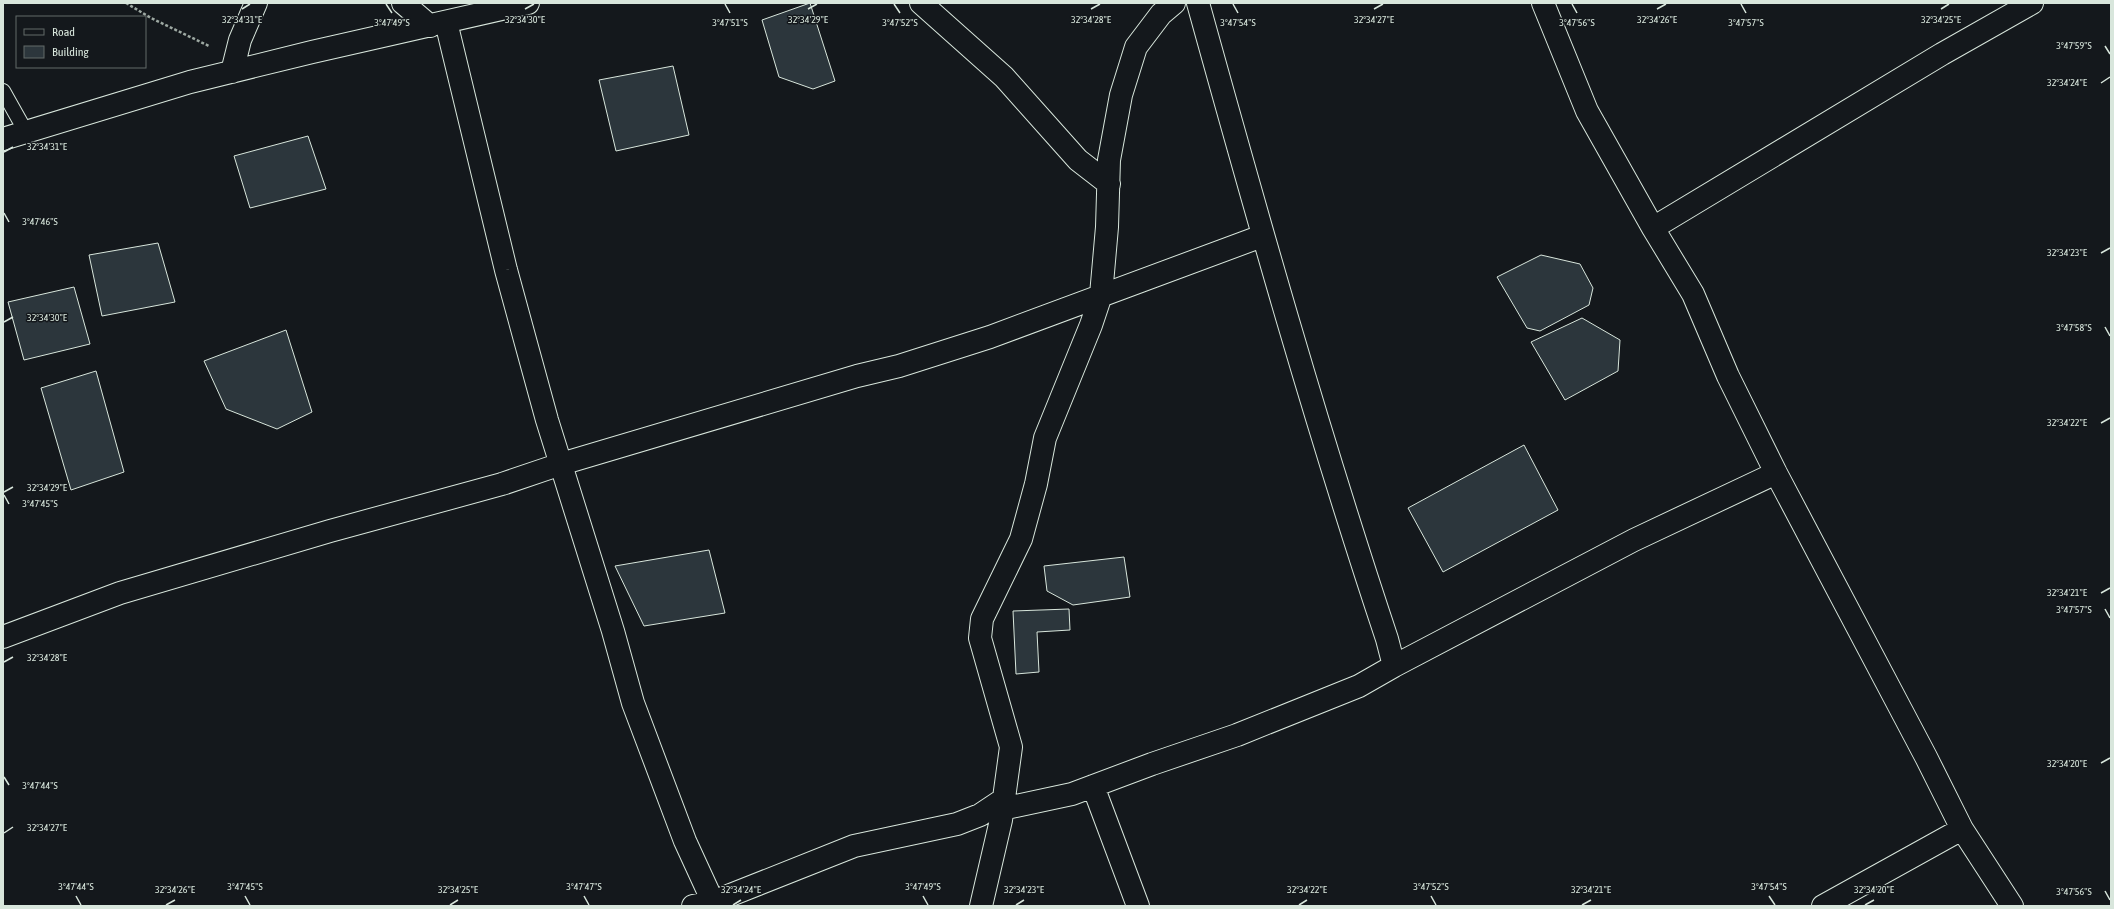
<svg xmlns="http://www.w3.org/2000/svg" width="2114" height="909" font-family="'Asap Condensed',sans-serif">
	<style>
		.building { fill: #2c363c; stroke: #d8e6dc }
		.lines { fill: none; stroke-linecap: round; stroke-linejoin: round }
		.service-casing { stroke: #d8e6dc; stroke-width: 16 }
		.minor-casing { stroke: #d8e6dc; stroke-width: 24 }
		.path { stroke: #9da8a2; stroke-width: 2.5; stroke-dasharray: 3 2; stroke-linecap: butt }
		.service { stroke: #14181c; stroke-width: 14 }
		.minor { stroke: #14181c; stroke-width: 22 }
		.ticks { fill: none; stroke: #d8e6dc; stroke-width: 1.5 }
		.ticks-label { font-size: 10px; text-anchor: middle; fill: #d8e6dc; stroke: #14181c; stroke-width: 3; stroke-linejoin: round; paint-order: stroke }
	</style>
	<rect width="100%" height="100%" fill="#14181c"/>
	<path class="building" d="M810,3l25,78 -22,8 -34,-12 -17,-57z
		M673,66l16,69 -73,16 -17,-71z
		M308,136l18,53 -76,19 -16,-52z
		M158,243l17,59 -73,14 -13,-61z
		M1541,255l39,9 13,24 -4,17 -49,26 -13,-3 -30,-51z
		M74,287l16,57 -66,16 -16,-58z
		M1582,318l38,22 -2,31 -53,29 -34,-58z
		M286,330l26,82 -35,17 -51,-20 -22,-48z
		M96,371l28,101 -53,18 -30,-102z
		M1524,445l34,65 -115,62 -35,-64z
		M709,550l16,63 -81,13 -29,-60z
		M1124,557l6,40 -57,8 -26,-14 -3,-25z
		M1069,609l1,21 -33,2 2,40 -23,2 -3,-63z"/>
	<g class="lines">
		<defs>
			<path id="service" d="M3,91l23,41"/>
			<path id="minor" d="M403,3l27,23
				M921,3l83,74 74,83 31,24
				M1198,3c59,213 119,426 189,636l7,27
				M1543,3l44,108 66,117 40,66 35,82 48,97 150,284 36,72 50,77
				M446,22l60,248 21,77 20,73 66,211 20,72 52,138 28,61
				M232,72l8,-32 16,-37
				M3,139l187,-57 122,-30 216,-49
				M1653,228l289,-174 90,-51
				M3,637l117,-44 210,-62 172,-47 59,-20 296,-88 42,-10 91,-29 272,-101
				M1093,786l45,120
				M1002,809l70,-15 80,-30 85,-29 122,-49 35,-20 240,-126 142,-67
				M693,906l20,-4 141,-56 103,-22 23,-9 24,-16
				M981,906l20,-86 10,-73 -31,-109 2,-19 39,-80 15,-55 9,-46 46,-113 10,-30 6,-68 2,-67 12,-65 15,-48 25,-33 13,-11
				M1823,906l139,-77"/>
		</defs>
		<use href="#service" class="service-casing"/>
		<use href="#minor" class="minor-casing"/>
		<path class="path" d="M126,3l25,15 58,28"/>
		<use href="#service" class="service"/>
		<use href="#minor" class="minor"/>
	</g>
	<path class="ticks" d="M386,4l6,9M725,4l5,9M894,4l6,9M1233,4l5,9M1572,4l5,9M1741,4l5,9M242,9l8,-5M525,9l9,-5M808,9l9,-5M1091,9l9,-5M1374,9l9,-5M1657,9l9,-5M1941,9l8,-5M2105,46l5,8M2101,83l9,-6M4,152l9,-5M4,213l5,9M2101,253l9,-5M4,322l9,-5M2105,327l5,9M2101,423l9,-5M4,492l9,-5M4,495l5,9M2101,593l9,-5M2105,609l5,9M4,662l9,-5M2101,763l9,-5M4,777l5,8M4,833l9,-6M2105,891l5,9M76,896l5,9M245,896l5,9M584,896l5,9M923,896l5,9M1431,896l5,9M1769,896l6,9M166,905l9,-5M450,905l8,-5M733,905l8,-5M1016,905l8,-5M1299,905l8,-5M1582,905l9,-5M1865,905l9,-5"/>
	<g class="ticks-label">
		<text x="242" y="23">32°34'31"E</text>
		<text x="525" y="23">32°34'30"E</text>
		<text x="808" y="23">32°34'29"E</text>
		<text x="1091" y="23">32°34'28"E</text>
		<text x="1374" y="23">32°34'27"E</text>
		<text x="1657" y="23">32°34'26"E</text>
		<text x="1941" y="23">32°34'25"E</text>
		<text x="730" y="26">3°47'51"S</text>
		<text x="900" y="26">3°47'52"S</text>
		<text x="1238" y="26">3°47'54"S</text>
		<text x="392" y="26">3°47'49"S</text>
		<text x="1577" y="26">3°47'56"S</text>
		<text x="1746" y="26">3°47'57"S</text>
		<text x="2074" y="49">3°47'59"S</text>
		<text x="2067" y="86">32°34'24"E</text>
		<text x="47" y="150">32°34'31"E</text>
		<text x="40" y="225">3°47'46"S</text>
		<text x="2067" y="256">32°34'23"E</text>
		<text x="47" y="321">32°34'30"E</text>
		<text x="2074" y="331">3°47'58"S</text>
		<text x="2067" y="426">32°34'22"E</text>
		<text x="47" y="491">32°34'29"E</text>
		<text x="40" y="507">3°47'45"S</text>
		<text x="2067" y="596">32°34'21"E</text>
		<text x="2074" y="613">3°47'57"S</text>
		<text x="47" y="661">32°34'28"E</text>
		<text x="2067" y="767">32°34'20"E</text>
		<text x="40" y="789">3°47'44"S</text>
		<text x="47" y="831">32°34'27"E</text>
		<text x="76" y="890">3°47'44"S</text>
		<text x="245" y="890">3°47'45"S</text>
		<text x="584" y="890">3°47'47"S</text>
		<text x="923" y="890">3°47'49"S</text>
		<text x="1431" y="890">3°47'52"S</text>
		<text x="1769" y="890">3°47'54"S</text>
		<text x="175" y="893">32°34'26"E</text>
		<text x="458" y="893">32°34'25"E</text>
		<text x="741" y="893">32°34'24"E</text>
		<text x="1024" y="893">32°34'23"E</text>
		<text x="1307" y="893">32°34'22"E</text>
		<text x="1591" y="893">32°34'21"E</text>
		<text x="1874" y="893">32°34'20"E</text>
		<text x="2074" y="895">3°47'56"S</text>
	</g>
	<rect width="2114" height="909" fill="none" stroke="#d8e6dc" stroke-width="8"/>
	<rect x="16" y="16" width="130" height="52" fill="#14181c" stroke="#626a69"/>
	<rect x="24" y="29" width="20" height="6" fill="#14181c" stroke="#626a69"/>
	<text x="52" y="36" font-size="12" fill="#d8e6dc">Road</text>
	<rect x="24" y="46" width="20" height="12" fill="#2c363c" stroke="#626a69"/>
	<text x="52" y="56" font-size="12" fill="#d8e6dc">Building</text>
</svg>
